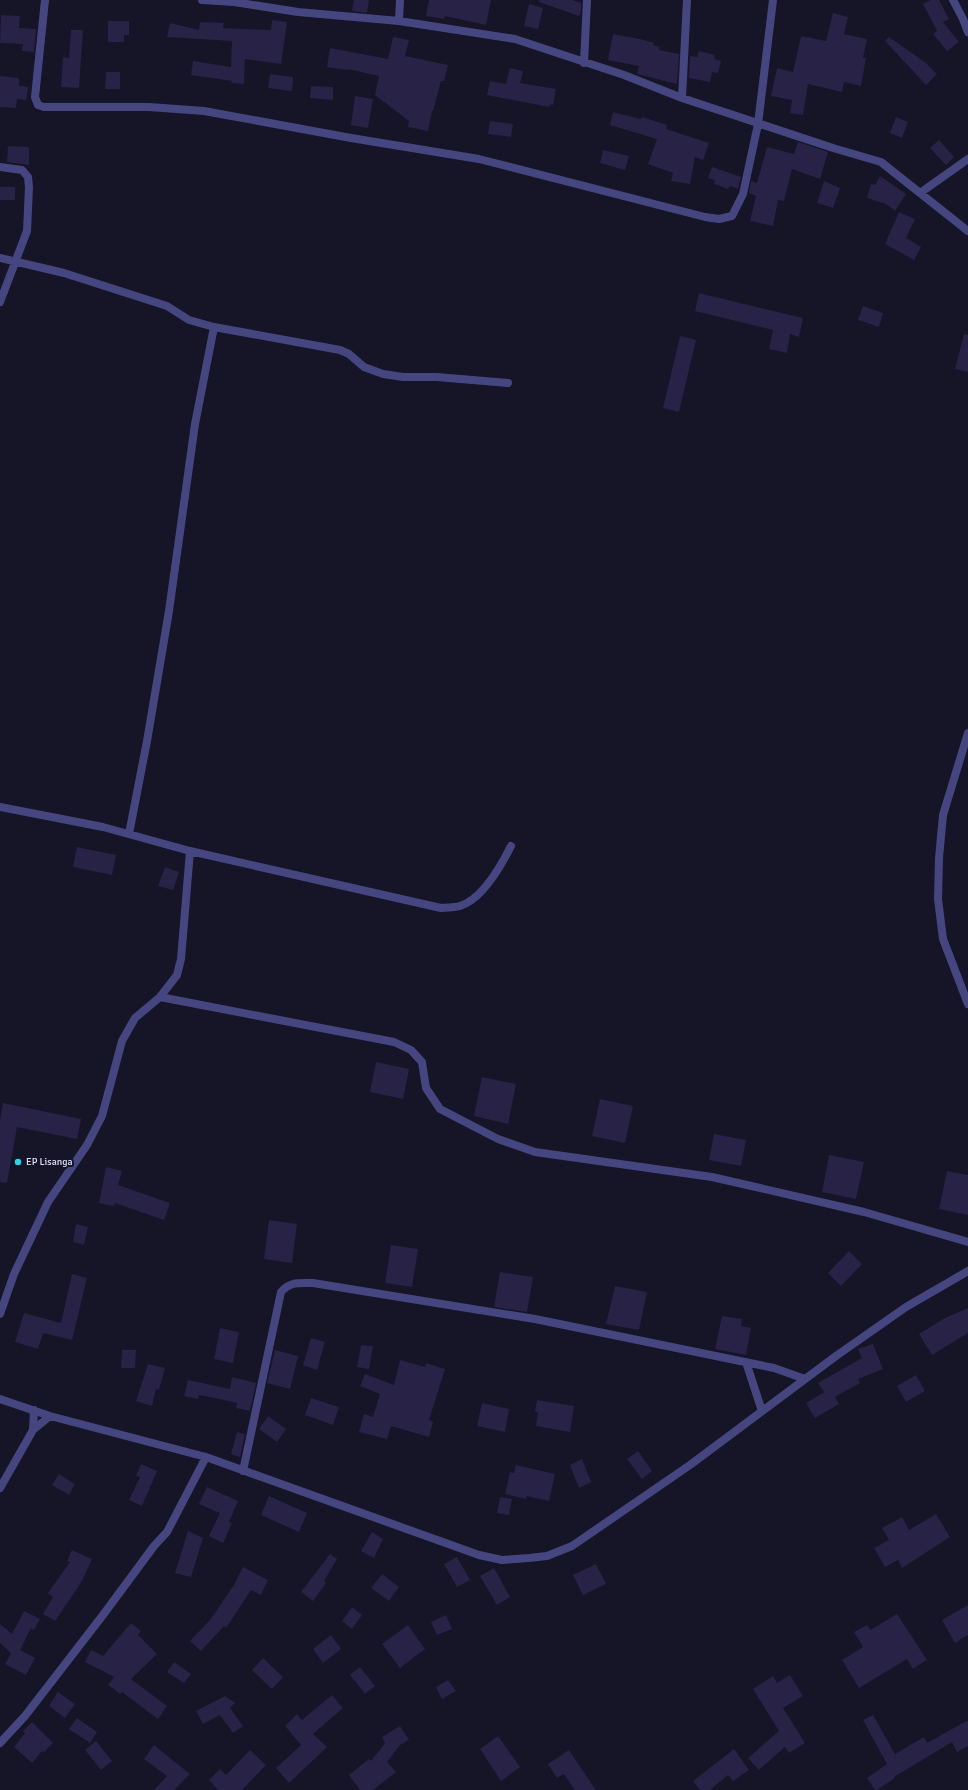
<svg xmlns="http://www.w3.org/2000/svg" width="968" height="1790" font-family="Signika,sans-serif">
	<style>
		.building { fill: #272246 }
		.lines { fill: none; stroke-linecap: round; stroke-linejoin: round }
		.street { stroke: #454680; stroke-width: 8 }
		.poi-dot { fill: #23d9e2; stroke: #161427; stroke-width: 1.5 }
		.labels { text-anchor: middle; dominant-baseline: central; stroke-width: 4; stroke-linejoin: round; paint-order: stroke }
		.poi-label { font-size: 10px; fill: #e0defb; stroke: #161427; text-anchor: start }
	</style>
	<rect width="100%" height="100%" fill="#161427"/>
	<path class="building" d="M354,0h15l-2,13 -15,-2z
		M429,0h62l-5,25 -41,-9 -1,3 -18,-3z
		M539,0h33l9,3v8l-2,5 -40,-14z
		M931,0h8l10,19 -6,3 16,20 -12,9 -14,-17 4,-3 -14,-27z
		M529,4l14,4 -5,21 -14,-3z
		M833,13l15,4 -4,17 23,5 -4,19h3l-5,28 -17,-4 -2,10 -34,-8 -5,31 -13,-2 2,-13 -21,-4 6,-28 16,4 8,-36 25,5z
		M1,15l19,1 -1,12 17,1 -2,23 -12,-1 1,-7 -23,-1z
		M272,20l15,2 -6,42 -36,-5 -1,25 -13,-1 1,-2 -41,-6 2,-14 38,6 1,-26 -65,-4 3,-14 29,7 1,-8 24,1 -1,5 48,2z
		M108,21h21v14h-5v7h-16z
		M71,30h12l-4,58 -18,-1 2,-30 6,1z
		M613,34l27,5 14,4 -1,2 7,2 -1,3 20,4 -2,30 -40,-10 2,-8 -31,-6z
		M393,37l16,3 -4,16 43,9 -4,16h-3l-8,30h-1l-4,20 -20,-4 1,-6 -34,-26 4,-19 -31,-7v1l-21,-3 3,-19 58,11z
		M889,37l37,26 11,11 -11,11 -41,-44z
		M699,51l16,4 -1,4 7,2 -3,12 -6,-1 -2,10 -21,-4 1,-22 7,1z
		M510,68l13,3 -3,12 36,6 -3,16 -3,-1 -1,3 -62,-12 3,-14 16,3z
		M106,72h14v17h-15z
		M270,74l23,3 -1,14 -24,-3z
		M0,76l19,2v8l9,1 -2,13 -9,-1 -1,9 -16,-1z
		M311,86l22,1v13l-23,-2z
		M355,96l18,3 -5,29 -17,-3z
		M613,112l28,7 1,-2 25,8 -1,4 43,14 -6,17 -8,-3 -5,27 -19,-3 2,-8 -25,-9 9,-25 -47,-14z
		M896,117l12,5 -6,16 -12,-5z
		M490,121l23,3 -2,13 -23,-3z
		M939,140l15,17 -8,8 -16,-17z
		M798,142l30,10 -8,27 -28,-10 -8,32 -6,-1 -5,26 -23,-5 6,-25 -7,-3 2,-12 6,2 10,-36 27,7z
		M8,146l21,1v18l-22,-3z
		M603,150l26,6 -4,14 -25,-7z
		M712,167l29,10 -3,12 -8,-3 -2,3 -14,-5 1,-4 -7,-2z
		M880,176l26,18 -11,17 -9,-7 -19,-6 4,-14 4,1z
		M824,181l16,7 -7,20 -16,-5z
		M0,187h15v13h-15z
		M899,212l16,7 -9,19 15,9 -7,13 -29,-16z
		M699,293l104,25 -4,19 -9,-3 -3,19 -18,-4 4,-19 -78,-19z
		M863,306l20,7 -4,14 -21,-7z
		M964,334l4,1v37l-13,-3z
		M680,336l16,4 -17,72 -16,-4z
		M77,847l39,8 -4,20 -39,-8z
		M165,867l14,5 -6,18 -15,-4z
		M376,1062l33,7 -6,30 -33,-7z
		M482,1077l34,7 -8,40 -34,-8z
		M600,1099l33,7 -8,37 -33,-7z
		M3,1103l78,16 -4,20 -60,-12 -10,56 -7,-1v-61z
		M714,1134l32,6 -5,26 -32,-6z
		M829,1155l35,7 -8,37 -34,-7z
		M106,1167l16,4 -4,14 52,18 -6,17 -49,-17 -1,3 -15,-3z
		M947,1171l21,4v40l-29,-6z
		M269,1220l28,4 -5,39 -28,-4z
		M76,1224l12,3 -4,18 -11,-3z
		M391,1245l27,4 -6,38 -27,-4z
		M849,1251l13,13 -21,22 -13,-13z
		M500,1272l33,5 -6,35 -33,-5z
		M72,1274l15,4 -15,62 -29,-7 -5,16 -23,-7 9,-29 37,10z
		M615,1286l32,6 -8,38 -33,-6z
		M968,1308v25l-36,22 -13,-21 26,-16z
		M722,1316l20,3 -1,7 10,2 -5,27 -31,-6z
		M220,1328l19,4 -6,31 -19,-4z
		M311,1338l14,4 -8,28 -14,-5z
		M873,1344l10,25 -25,10 2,4 -25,14 4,7 -24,14 -9,-15 18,-11 -6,-9 44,-25 -4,-9z
		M361,1345l12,1 -4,23 -12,-2z
		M122,1350h14l-1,18h-14z
		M275,1350l23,6 -8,33 -23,-6z
		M400,1360l25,7 1,-4 19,6 -16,51 4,2 -4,15 -38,-11 -4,13 -28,-7 5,-18 9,3 7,-23 -20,-8 5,-12 29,11z
		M148,1364l17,4 -6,22 -3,-1 -4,17 -16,-5z
		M916,1375l9,16 -19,11 -9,-16z
		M232,1377l24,6 -6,28 -14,-3 1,-5 -27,-6 -11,-2 -1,4 -14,-3 4,-16 42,9z
		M311,1398l28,9 -6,18 -28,-10z
		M537,1400l37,6 -4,26 -34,-6 2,-14h-3z
		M482,1403l27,6 -4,23 -28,-6z
		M268,1416l18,13 -9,13 -18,-13z
		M237,1432l8,2 -5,23 -9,-3z
		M638,1451l14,20 -10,8 -15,-20z
		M582,1459l9,23 -12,6 -9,-23z
		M141,1464l16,7 -15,35 -13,-6 11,-23 -4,-1z
		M516,1465l39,9 -6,27 -23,-5v3l-21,-5 5,-22 4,1z
		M59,1474l16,10 -6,11 -17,-10z
		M207,1487l31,14 -9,21 3,1 -9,20 -14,-7 11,-23 -21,-9z
		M269,1496l38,17 -8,19 -38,-17z
		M500,1497l12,2 -3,16 -12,-2z
		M936,1514l14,23 -48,31 -4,-8 -13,7 -11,-19 15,-8 -7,-12 20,-11 7,13z
		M188,1531l15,7 -12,39 -16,-4z
		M372,1532l11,7 -9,19 -13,-7z
		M72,1550l20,9 -10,22 -27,40 -12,-7 10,-17 -5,-4 22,-31 -3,-1z
		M330,1554l7,5 -13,22 2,2 -13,18 -12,-9z
		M457,1557l13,23 -13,7 -13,-23z
		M596,1564l10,20 -23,11 -10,-20z
		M243,1567l25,13 -7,15 -10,-5 -25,38 -2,-2 -23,25 -11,-10 20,-21 24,-35z
		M494,1568l16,29 -13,8 -17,-29z
		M382,1574l17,13 -10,14 -18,-13z
		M968,1605v30l-13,8 -13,-23z
		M352,1607l10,8 -10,14 -10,-8z
		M24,1611l16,8 -6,11 -3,-2 -11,22 15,8 -9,17 -21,-11 6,-11 -11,-10v-19l12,10z
		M897,1614l30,46 -14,9 -6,-10 -48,29 -17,-28 21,-13 -9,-15 13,-7 3,5z
		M446,1615l6,14 -15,6 -6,-13z
		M131,1623l10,8 -3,4 19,19 -26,25 36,27 -9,13 -36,-27 -2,2 -12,-9 6,-8 -29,-15 6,-12 12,6z
		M408,1625l17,24 -25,19 -18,-24z
		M331,1635l10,14 -18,14 -10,-14z
		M263,1658l20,19 -11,12 -20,-19z
		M174,1662l17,12 -7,9 -17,-11z
		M360,1667l15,19 -10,8 -15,-19z
		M790,1675l13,21 -20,12 22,35 -16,10 -4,-6 -26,23 -11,-12 31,-27 -26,-42 20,-13 4,7z
		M448,1680l8,11 -14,8 -6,-12z
		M58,1692l17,12 -10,14 -16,-12z
		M332,1695l11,13 -30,26 14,13 -38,36 -13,-15 25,-23 -16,-19 12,-12 5,6z
		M225,1696l10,7 -5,5 13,18 -10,7 -13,-18 -17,9 -7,-13z
		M873,1715l22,39 29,-17 3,6 41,-23v26l-11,6 -5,-10 -58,35 1,1 -18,12h-2l-8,-12 20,-14 -24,-44z
		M77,1718l20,14 -7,11 -21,-14z
		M32,1722l21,21 -9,9 -2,-1 -10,12 -18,-16 11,-14 -2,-2z
		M400,1726l9,14 -9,5 -13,17 9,10 -23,18h-13l-11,-15 20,-16 2,2 14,-18 -3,-6z
		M498,1736l22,31 -19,14 -21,-32z
		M96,1741l16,20 -11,9 -16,-20z
		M154,1745l36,29 -16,16h-20l13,-14 -23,-17z
		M734,1749l15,21 -16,11 -5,-6 -18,15h-10l-7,-9z
		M250,1750l16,15 -24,25h-24l-9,-10 11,-11 6,6z
		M569,1750l16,24 11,16h-21l-11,-16 -7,4 -9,-14z"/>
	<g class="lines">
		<path class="street" d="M45,0l-10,97 3,8 6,2h105l55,4 147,27 128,21 226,58 14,2 13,-3 11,-22 15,-70 15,-124
			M202,0l32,2 64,10 101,9 116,18 109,36 58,23 151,50 48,14 87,69
			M953,0l10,19 5,13
			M399,21l1,-21
			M584,63l3,-63
			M682,98l5,-98
			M0,167l22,3 6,7 1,10 -2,44 -27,71
			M920,193l48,-34
			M0,258l64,15 103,33 22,14 25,7 -19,97 -26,187 -22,130 -18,93
			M214,327l126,23 9,4 15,13 19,7 20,3h34l71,6
			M968,733l-25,82 -4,43 -1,41 5,40 25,65
			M0,807l103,20 87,24 251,57c6,-1 13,0 19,-2 23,-7 41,-40 51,-60
			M160,997l234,45 17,8 11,12 4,26 14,21 58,30 37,13 177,25 152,35 104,30
			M0,1314l14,-40 34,-72 39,-57 15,-29 20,-75 13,-23 25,-21 17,-22 4,-16 9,-108
			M746,1362l16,49
			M0,1399l50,17
			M33,1430l1,-20
			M243,1471l38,-179c9,-11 19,-9 32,-9l222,36 239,49 31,11
			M0,1488l33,-58 17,-14 156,41 273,98 23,5 27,-2 18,-2 25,-10 118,-81 146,-109 70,-49 62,-36
			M0,1743l25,-27 78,-101 51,-69 13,-14 39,-75"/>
	</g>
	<circle class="poi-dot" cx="18" cy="1162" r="4"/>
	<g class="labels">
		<g class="poi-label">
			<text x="26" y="1162">EP Lisanga</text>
		</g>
	</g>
</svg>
